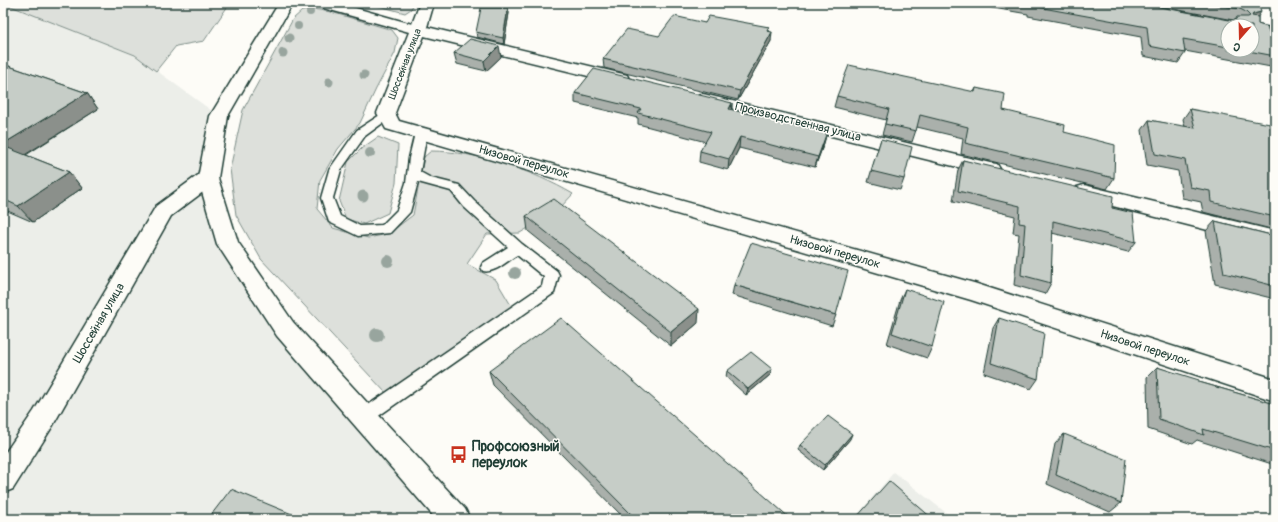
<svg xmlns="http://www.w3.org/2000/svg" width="1278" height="522" font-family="Pangolin,sans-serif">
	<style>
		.built { fill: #eceee9 }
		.green { fill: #dde0db; stroke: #7e8e88 }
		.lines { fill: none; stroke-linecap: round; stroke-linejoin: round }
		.service-casing { stroke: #1f3d34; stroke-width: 3 }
		.minor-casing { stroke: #1f3d34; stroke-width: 3 }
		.secondary-casing { stroke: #1f3d34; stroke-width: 3 }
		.service { fill: #fdfcf7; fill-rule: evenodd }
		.minor { fill: #fdfcf7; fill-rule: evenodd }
		.secondary { fill: #fdfcf7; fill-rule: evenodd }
		.tree { fill: #98a59e }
		.wall { fill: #aab0ab; stroke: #1f3d34; fill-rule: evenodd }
		.shaded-wall { fill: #8b908b; stroke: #1f3d34 }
		.building { fill: #c6cdc7; stroke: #1f3d34 }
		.labels { text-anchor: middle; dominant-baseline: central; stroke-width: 3; stroke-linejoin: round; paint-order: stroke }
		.far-street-label { font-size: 10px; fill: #1f3d34; stroke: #fdfcf7 }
		.street-label { font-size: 12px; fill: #1f3d34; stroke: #fdfcf7 }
		.near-poi-label { font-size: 14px; font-weight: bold; fill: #1f3d34; stroke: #fdfcf7; text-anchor: start }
	</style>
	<rect width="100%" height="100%" fill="#fdfcf7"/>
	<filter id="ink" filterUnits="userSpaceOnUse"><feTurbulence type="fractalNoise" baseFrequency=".025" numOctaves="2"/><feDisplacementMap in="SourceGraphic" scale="8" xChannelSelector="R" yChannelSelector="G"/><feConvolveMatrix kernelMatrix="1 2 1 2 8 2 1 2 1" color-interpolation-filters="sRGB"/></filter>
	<g filter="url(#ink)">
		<path class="built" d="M3,3l132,52 84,61 -11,62 20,66 212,275h-437z
			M894,472l60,47h-100z"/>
		<path class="green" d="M3,3h227l-26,38 -28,5 -20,25 -21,-16z
			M368,3h46l-3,6 -6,4z
			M313,9l18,3 61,18 6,8 -3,15 -19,36 -16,34 -22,26 -18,31 -3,29 16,19 35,10 20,-4 25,-19 11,-58 7,-6c45,0 103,20 142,43l-14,15 -39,24 -33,1 -20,30 29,16 16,27 -126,86 -125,-134 -25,-44 -6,-46 13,-59 50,-91 9,-8z
			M378,137l20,8 -2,38 -8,30 -24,11 -18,-5 -7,-18 9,-39 14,-14z"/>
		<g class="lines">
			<defs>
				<path id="service" d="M387,112l4,1 2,2 -2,2 -26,19 -24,34 -8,28 7,18 20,10 22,-1 15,-15 9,-27 3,-25 6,-25 2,-3h8l2,3 -7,39 11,6 28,7 15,16 48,43 35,27 2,4 -5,18 -184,129 -6,2 -6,-2 -2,-5 2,-5 184,-126 2,-9 -27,-22c-10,6 -23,19 -34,16l-2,-4 2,-4 25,-16 -44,-40 -13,-16 -33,-9 -8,30 -20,21 -32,3 -29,-14 -8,-24 8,-28 28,-40 26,-17z"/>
				<path id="minor" d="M314,3h24l74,21 8,-21h14l-7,24 200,48 2,4 -2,4 -6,1 -197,-48 -29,77 4,8 575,162 301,96v22l-304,-101 -585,-171 -9,-16 32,-81 -93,-26z
					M1252,24l23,5v10l-23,-5v-8h-6z
					M703,94l287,69 7,1 3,5 -3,5 -7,1 -293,-72 -3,-4 3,-4z
					M208,171l7,2 3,5 -3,5 -44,33 -119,211 -39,62 -10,4v-37l31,-45 122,-205 45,-33z
					M1084,185l191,46v16l-198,-50 -3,-5 3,-5z"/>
				<path id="secondary" d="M279,3h14l-65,113 -10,62 20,64 55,80 172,187 5,10h-34l-159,-183 -60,-92 -19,-66 12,-62z"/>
			</defs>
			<use href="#service" class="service-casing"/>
			<use href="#minor" class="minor-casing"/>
			<use href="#secondary" class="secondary-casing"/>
			<use href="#service" class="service"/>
			<use href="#minor" class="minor"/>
			<use href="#secondary" class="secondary"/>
		</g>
		<g class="tree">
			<circle cx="310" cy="12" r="4"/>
			<circle cx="298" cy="26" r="4"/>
			<circle cx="289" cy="38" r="4.5"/>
			<circle cx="283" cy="53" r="4.5"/>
			<circle cx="364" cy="75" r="4.5"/>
			<circle cx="329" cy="82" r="4.5"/>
			<circle cx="370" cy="153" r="5"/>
			<circle cx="363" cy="196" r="5.5"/>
			<circle cx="388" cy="261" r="6"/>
			<circle cx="515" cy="273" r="6"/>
			<circle cx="377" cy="335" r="7"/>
		</g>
		<path class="wall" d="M964,3h174l96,18 1,-1h-2l-92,-17h117v21l17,22v16l-4,5 -86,-16v2l-7,10 -35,-7 -2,-19 -113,-21v-2zM1228,26l24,24h-24z
			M508,8l1,5 -5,31 -27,-7 -1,-5z
			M705,23l64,4 -1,4 3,10 -33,59 -134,-32 -1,-9 56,-23z
			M454,53l47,4 -15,14 -29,-7z
			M3,64l84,29 11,16 -72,46 43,17 13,16 -49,34 -30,-13z
			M976,88l27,22 61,22 50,46 -7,11 -146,-35 2,-16 -46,-11 -5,15 -30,-7 4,-15 -52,-13 3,-11 137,-4z
			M575,93l157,10v6l95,23 -3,11 -9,24 -76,-19 -11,22 -29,-8 1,-11 6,-9 -68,-18v-6l-63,-15z
			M1190,109l85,31v90l-72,-18 -2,-10 -19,-4 -4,-27 -31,-6 -5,-35 7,-10 36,7 -2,-8z
			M881,139l23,40 -4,11 -32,-8z
			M963,160l149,48 24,34 -8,10 -76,-19 -1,50 -6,11 -31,-9 5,-51 -6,-1 2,-17 -62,-15 5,-31z
			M526,216l172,107 -27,23 -143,-115z
			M1215,221l60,15v63l-60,-15 -9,-53z
			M734,285l102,30 -4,11 -100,-31z
			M905,289l27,58 -5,11 -40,-14 13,-44z
			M999,318l39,61 -7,10 -47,-16 9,-45z
			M1157,367l42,15 76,22v61l-78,-25 -5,4 -44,-15 -1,-52z
			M489,371l302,148h-166l-132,-134z
			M727,371l43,4 -24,20 -20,-18z
			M1064,434l57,69 -11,9 -63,-28 8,-40z
			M850,439l-27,31 -25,-20 2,-5z"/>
		<path class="shaded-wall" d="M508,8l1,5 -5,31 -1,-6z
			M1261,12l-7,11 -8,2 7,-11z
			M772,32l-1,9 -33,59 2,-9z
			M499,46l2,11 -15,14 -2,-10z
			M87,93l11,16 -83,52 -12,-14v-3z
			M732,103l-1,11 -2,-5z
			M827,132l-3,11 -9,24 3,-10z
			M740,137l-1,11 -11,22 1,-11z
			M69,172l13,16 -49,34 -15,-16z
			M699,309l-1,14 -27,23v-14z
			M772,369l-2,6 -24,20 2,-6z
			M852,434l-2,5 -27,31 2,-5z"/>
		<path class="building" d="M1032,3h106l97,18 2,-4h11l2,-1 -4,-4 -6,-3 -35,-6h53l3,9 -8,2 -1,2 6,1v7l9,3 8,19v10l-32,-6h9v-24h-24v21l-45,-8 2,14 -36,-7 -2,-19 -115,-21 1,-3z
			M481,8h27l-5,30 -27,-6z
			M674,16l31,7 4,-7 60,11 -2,4 5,1 -32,59 -137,-32 24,-30 32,7z
			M470,39l29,7 -15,15 -30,-8z
			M3,64l84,29 -84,51z
			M849,65l126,27 1,-4 29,6 -2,16 62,15 -1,7 51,13 -1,33 -149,-35 3,-16 -48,-12 -4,16 -31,-7 4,-15 -52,-13z
			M594,69l138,34 -3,6 98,23 -9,25 -78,-20 -11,22 -29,-8 11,-19 -73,-19 3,-4 -66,-16z
			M1190,109l80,15 5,16v77l-64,-15 -1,-11 -20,-4 -5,-27 -30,-6 -6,-34 46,8z
			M881,139l31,8 -8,32 -33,-8z
			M3,146l66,26 -51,34 -15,-7z
			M963,160l150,36 -1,12 21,5 3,29 -83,-21 -2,62 -30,-8 4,-51 -6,-1 1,-17 -62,-15z
			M554,199l145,110 -28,23 -145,-116z
			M1215,221l60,15v50l-51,-13z
			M751,243l97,28 -12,44 -102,-30z
			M905,289l39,13 -12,45 -40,-14z
			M561,318l230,201h-155l-147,-148z
			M999,318l45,15 -6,46 -47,-16z
			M751,352l21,17 -24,20 -21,-18z
			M1157,367l42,13v2l76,22v47l-72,-22 1,6 -45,-16z
			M828,416l24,18 -27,31 -25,-20z
			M1064,434l62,25 -5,44 -65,-28z
			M889,481l44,38h-78z
			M231,489l73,30h-96z"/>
	</g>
	<defs>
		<symbol id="bus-bare" viewBox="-9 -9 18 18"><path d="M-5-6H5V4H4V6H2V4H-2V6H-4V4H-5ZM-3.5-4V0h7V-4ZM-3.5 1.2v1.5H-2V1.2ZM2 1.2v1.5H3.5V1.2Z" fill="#c8321e" stroke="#fdfcf7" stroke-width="2.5" paint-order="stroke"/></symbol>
	</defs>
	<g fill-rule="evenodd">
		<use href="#bus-bare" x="446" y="442" width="25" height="25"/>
	</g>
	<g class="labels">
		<g class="far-street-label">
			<text transform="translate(405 64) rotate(-69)">Шоссейная улица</text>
		</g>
		<g class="street-label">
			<text transform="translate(798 122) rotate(14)">Производственная улица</text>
			<text transform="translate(524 162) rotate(16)">Низовой переулок</text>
			<text transform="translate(835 252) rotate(16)">Низовой переулок</text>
			<text transform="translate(99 323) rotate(-60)">Шоссейная улица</text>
			<text transform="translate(1145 348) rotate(18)">Низовой переулок</text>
		</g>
		<g class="near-poi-label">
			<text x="472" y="446">Профсоюзный<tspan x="472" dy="16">переулок</tspan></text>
		</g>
	</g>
	<rect width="1278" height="522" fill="none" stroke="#fdfcf7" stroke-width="16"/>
	<rect x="8" y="8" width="1262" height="506" fill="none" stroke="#1f3d34" stroke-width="1.5" filter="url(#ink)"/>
	<g transform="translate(1240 38) rotate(200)"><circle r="19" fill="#fdfcf7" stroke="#a4b0a9"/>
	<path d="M0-3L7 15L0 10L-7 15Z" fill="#c8321e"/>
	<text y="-6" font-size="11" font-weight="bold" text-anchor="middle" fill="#1f3d34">С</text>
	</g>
</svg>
